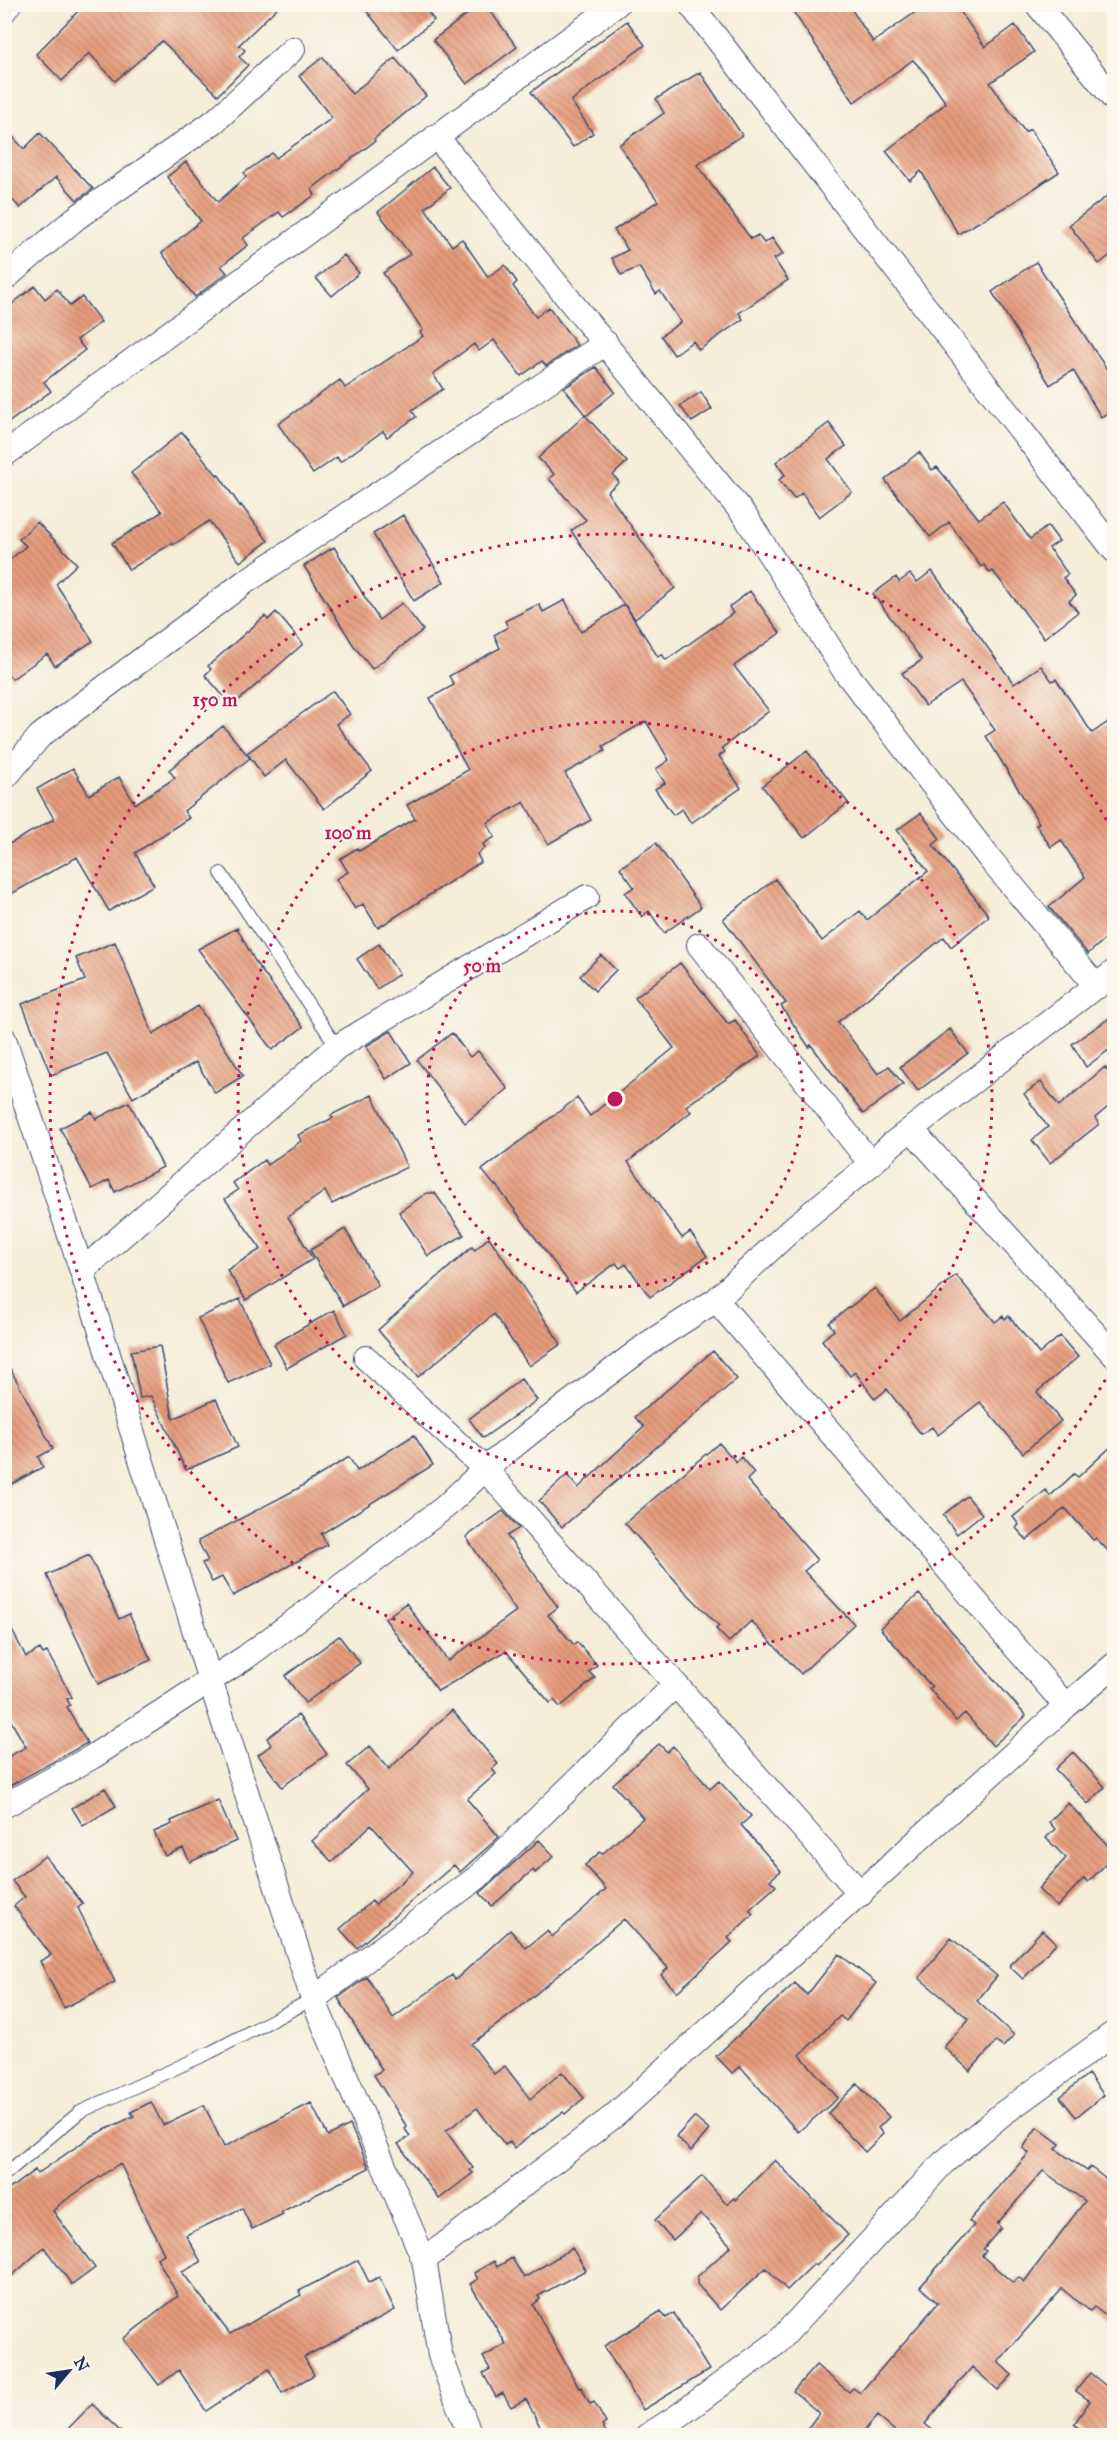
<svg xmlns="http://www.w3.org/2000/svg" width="1119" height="2440" font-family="'IM FELL Great Primer',serif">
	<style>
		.building { fill: url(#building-back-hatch); fill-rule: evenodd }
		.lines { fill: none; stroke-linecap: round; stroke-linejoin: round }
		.service-casing { stroke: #3c4c70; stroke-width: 14 }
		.minor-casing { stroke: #3c4c70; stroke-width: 26 }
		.service { stroke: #fff; stroke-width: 12 }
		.minor { stroke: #fff; stroke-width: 24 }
		.ring { fill: none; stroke: #c2185b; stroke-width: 3; stroke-dasharray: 3 6 }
		.centre { fill: #c2185b; stroke: #fbf7ec; stroke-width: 3 }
		.ring-label { font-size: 18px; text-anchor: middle; font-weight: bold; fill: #c2185b; stroke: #fbf7ec; stroke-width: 4.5; stroke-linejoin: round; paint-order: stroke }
	</style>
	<defs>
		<pattern id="building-back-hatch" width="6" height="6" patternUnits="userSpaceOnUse" patternTransform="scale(1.5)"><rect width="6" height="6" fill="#e69b7b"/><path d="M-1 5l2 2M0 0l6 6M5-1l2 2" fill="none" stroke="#ba7f68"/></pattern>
	</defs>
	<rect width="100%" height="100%" fill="#fbf7ec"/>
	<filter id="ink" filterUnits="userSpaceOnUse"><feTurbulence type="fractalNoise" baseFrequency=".0167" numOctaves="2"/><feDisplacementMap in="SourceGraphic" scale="12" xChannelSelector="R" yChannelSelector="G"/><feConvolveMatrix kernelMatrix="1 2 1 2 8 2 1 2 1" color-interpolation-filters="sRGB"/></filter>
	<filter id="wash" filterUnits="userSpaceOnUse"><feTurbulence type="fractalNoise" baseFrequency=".008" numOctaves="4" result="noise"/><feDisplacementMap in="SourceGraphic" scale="24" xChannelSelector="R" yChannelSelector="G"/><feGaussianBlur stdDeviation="1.35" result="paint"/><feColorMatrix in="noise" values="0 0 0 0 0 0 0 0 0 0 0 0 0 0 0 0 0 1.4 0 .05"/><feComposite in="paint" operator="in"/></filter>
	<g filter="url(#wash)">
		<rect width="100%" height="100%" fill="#f4edd8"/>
		<g id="blocks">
			<path class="building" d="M85,4h196l-42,41 6,5 -6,7 9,8 -30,30 -56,-54 -47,40 -26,-28 -27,28 -26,-27z
				M361,4h60l13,16 -36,30z
				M481,4h4l32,43 -50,37 -34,-44z
				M788,4h60l25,38 47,-33 4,5 13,-10h18l30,43 30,-22 19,27 -44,31 35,49 5,-3 29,43 -47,31 -54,31 -37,-63 -11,10 -24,-30 60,-48 -22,-31 -11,-12 -59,42z
				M627,21l18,24 -74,56 22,32 -20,14 -42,-55z
				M323,57l29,37 43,-36 31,38 -52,43 1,2 -61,46 -2,3 3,5 -32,22 -4,-5 -36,26 5,7 -27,21 6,7 -32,24 -33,-44 39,-32 -34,-44 19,-15 32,40 28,-25 -2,-4 28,-20 4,5 56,-40 -33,-42z
				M700,72l42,63 -45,30 54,74 7,-4 6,8 8,-5 11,16 -9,5 14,21 -49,33 4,6 -44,31 -6,-9 -19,14 -13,-19 20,-14 -21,-31 -4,3 -17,-27 -18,8 -9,-17 16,-8 -14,-20 44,-29 -39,-56 45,-32 -8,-14z
				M4,127l20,22 16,-16 53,56 -16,11 -21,-23 -36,31 -16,-17z
				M433,167l17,21 -25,20 27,38 10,-7 26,38 17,-12 12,17 -4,4 23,31 13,-10 28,38 -31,21 -4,-5 -21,15 -27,-36 -15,11 -5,-7 -41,30 10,15 -31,21 4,7 -29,20 -4,-6 -43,31 -3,-5 -24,17 -35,-50 62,-44 5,8 78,-52 -3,-4 3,-2 -40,-57 27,-19 -32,-42z
				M1114,191v61l-15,12 -30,-39z
				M344,255l15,18 -27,23 -16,-18z
				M1036,262l78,118v29l-13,8 -28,-47 -23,15 -58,-93z
				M35,286l10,13 12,-10 13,17 12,-9 19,25 -24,18 8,10 -41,32 7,9 -47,35v-116z
				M596,367l19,25 -29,24 -22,-28z
				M701,392l11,17 -20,13 -12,-16z
				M585,415l42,47 -14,13 6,7 -12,10 68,96 -40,31 -10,-14 33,52 4,-3 4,6 67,-47 -4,-6 21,-16 30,42 -46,33 35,45 -47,37 3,4 -6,4 22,32 -50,35 -9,-14 -9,6 -18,-26 10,-6 -9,-14 13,-9 -23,-39 -43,25 2,5 -40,22 26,47 -43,24 -24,-42 -37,21 8,14 -12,7 2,4 -8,6 4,8 -103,66 -15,-24 -8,5 -19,-30 12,-7 -8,-13 17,-11 2,3 56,-32 -8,-14 61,-35 -38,-72 24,-13 -5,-9 51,-28 -6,-13 14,-8 -3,-6 34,-17 4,8 22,-12 16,32 43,-27 -53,-74 15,-11 -37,-41 5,-5 -16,-16z
				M829,423l17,23 -18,13 24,33 -33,25 -17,-24 -8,6 -15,-19 6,-5 -9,-13z
				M182,432l35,43 1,-1 22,32 1,-1 27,36 -28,21 -31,-41 -36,24 -1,-2 -43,27 -17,-27 50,-31 -31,-39z
				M919,452l13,18 5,-3 42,52 24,-17 27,37 18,-13 11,15 -10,7 19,26 -5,4 13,17 -7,6 9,11 -34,26 -51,-67 -3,2 -6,-8 -3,2 -32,-45 -19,15 -45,-57z
				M403,515l41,67 -30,19 -41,-67z
				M37,522l40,42 -21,20 37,57 -38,25 -8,-12 -35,25 -8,-10 1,-105 21,-18 -7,-7z
				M334,547l45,73 23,-17 21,27 -51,39 -18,-23 -50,-80z
				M932,571l82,113 27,-18 11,15 4,-2 36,54 22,-15v213l-26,23 -39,-47 36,-30 -24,-37 -10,7 -15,-22 3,-2 -53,-87 9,-6 -34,-48 -36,24 -23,-33 20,-13 -49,-66 23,-17 3,5 11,-8 7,8z
				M276,612l27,32 -71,62 -27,-31 6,-6 -3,-3 57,-50 3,4z
				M333,691l17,23 -14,10 36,47 -48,38 -38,-49 -22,17 -17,-24z
				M223,726l27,32 -66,53 5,7 -54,35 19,32 -45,26 -32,-54 -73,41v-51l50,-28 -17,-30 36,-21 16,27 30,-18 16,27 40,-26 -6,-8z
				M807,751l41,52 -44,35 -42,-52z
				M921,813l19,26 -7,6 56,71 -38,31 -7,-10 -106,85 40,52 11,-8 14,18 -40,30 -52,-69 -2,2 -28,-41 5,-3 -63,-84 52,-40 47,62 38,-30 7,9 61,-49 -31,-41z
				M656,843l45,64 -37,26 -15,-22 -7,6 -17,-24 9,-6 -14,-19z
				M237,928l19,35 47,64 -31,23 -74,-101z
				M115,942l38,92 45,-28 45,70 -28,17 -19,-31 -63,36 -26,-45 -56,22 -29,-71 63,-24 -9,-22z
				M379,944l20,30 -22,15 -20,-30z
				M601,955l15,15 -21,21 -15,-15z
				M680,963l48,61 7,-4 25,36 -74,50 5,6 -63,50 54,76 8,-6 17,24 -57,41 -24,-33 -6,4 -4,-5 -40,29 -80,-107 -1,1 -13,-16 95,-72 13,18 84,-68 -39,-50z
				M1114,1015v31l-28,21 -14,-23z
				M950,1029l18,24 -50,38 -18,-24z
				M391,1031l20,32 -25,16 -20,-33z
				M452,1033l18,24 8,-6 30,38 -43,34 -48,-63z
				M1105,1067l9,11v24l-19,16 4,6 -49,39 -18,-23 16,-13 -24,-33 17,-12 18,24z
				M372,1095l35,72 -75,37 -7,-13 -37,26 25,42 -67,41 -19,-30 34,-21 -36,-50 13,-9 -5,-7 31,-23 3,5 34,-24 -3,-6 35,-17 -2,-3z
				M129,1102l34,65 -48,25 -6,-12 -17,9 -32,-61 32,-16 4,7z
				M427,1193h8l29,42 -36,21 -29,-44z
				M345,1229l33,56 -35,21 -33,-56z
				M489,1237l72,107 -32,22 -35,-52 -76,63 -40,-47 94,-83 3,3z
				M956,1275l39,47 8,-6 2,3 4,-3 30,38 21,-18 18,21 -41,35 24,29 -38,32 -43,-51 -42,33 -6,-8 -11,7 -34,-45 -12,10 -20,-27 -5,4 -28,-36 12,-10 -5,-7 46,-35 25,33z
				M240,1299l30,65 -42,19 -30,-65z
				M334,1310l13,24 -60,34 -13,-24z
				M160,1346l13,73 43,-20 22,48 -52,23 -35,-74 -11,2 -9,-47z
				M713,1351l24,28 -175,148 -23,-26 28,-26 11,13 66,-61 -9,-10z
				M4,1357l49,92 -15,8 5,10 -39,21z
				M521,1379l16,21 -54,38 -14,-19z
				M414,1435l19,30 -112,69 6,11 -94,51 -11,-19 -10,5 -10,-19 6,-2 -10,-20 99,-52 52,-32 8,14z
				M719,1443l17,19 5,-5 13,16 -7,7 70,80 -13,11 50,53 -53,50 -50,-53 -22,21 -13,-13 3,-3 -38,-39 -56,-64z
				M1114,1444v113l-18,-19 -3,2 -28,-32 -38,32 -11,-12 3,-3 -6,-8 33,-27 4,6 24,-22 4,3z
				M967,1496l15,18 -25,20 -14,-19z
				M503,1511l16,17 -12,8 51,71 -10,8 26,30 3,-3 20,23 -8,7 6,6 -35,29 -6,-7 -4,3 -44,-52 -68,40 -53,-72 21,-16 42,58 68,-50 -50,-74z
				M89,1555l30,64 10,-5 22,46 -53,24 -51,-109z
				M919,1594l107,122 -33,30 -28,-33 -9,8 -27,-33 3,-1 -52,-59z
				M4,1615l22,42 14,-8 3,5 4,-2 25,45 -5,2 3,6 -3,2 20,36 -83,46v-30l22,-12 -22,-38z
				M339,1636l21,27 -55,40 -20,-27z
				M452,1710l46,54 -6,5 4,5 -29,25 32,38 -39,35 -6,-7 -97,83 -17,-19 32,-28 3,4 38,-33 -42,-47 -39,37 -20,-21 56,-52 -21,-24 23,-19 19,23z
				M298,1715l29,39 -45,33 -24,-32 13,-10 -4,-7z
				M659,1744l8,8 6,-6 37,43 9,-8 32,35 -10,9 40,46 -11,9 6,6 -27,24 4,4 -25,24 4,4 -55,50 -16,-17 7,-7 -44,-49 -107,91 -46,34 23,30 11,-8 25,33 32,-27 22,26 -19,16 -2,-2 -49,36 -4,-6 -5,3 -28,-37 -31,23 27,37 -3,2 3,3 -34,26 -41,-55 12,-8 -5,-7 2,-2 -33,-52 8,-5 -44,-72 29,-21 26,41 59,-43 3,5 55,-50 16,18 21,-17 5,6 54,-48 -21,-24 15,-13 2,2 41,-36 -30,-34z
				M1073,1752l32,35 -17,17 -33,-35z
				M105,1788l11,18 -33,20 -11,-18z
				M218,1800l18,41 -46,21 -7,-14 -18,8 -11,-24 18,-8 -1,-3z
				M1068,1803l46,49v4l-26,26 -4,-4 -27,29 -19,-18 28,-31 -20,-20 9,-9 -6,-7z
				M539,1840l15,16 -19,17 -2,-3 -41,36 -12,-13z
				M45,1856l38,48 -5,4 37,74 -51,26 -24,-47 11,-6 -37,-49 11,-9 -13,-16z
				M1042,1930l14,13 -33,36 -14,-13z
				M951,1938l46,38 -20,25 37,34 -11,12 -7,-5 -26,29 -26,-24 25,-28 -50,-41z
				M839,1954l37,29 -30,38 -6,-5 -40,39 38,43 -40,34 -58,-66 -8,7 -16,-17 79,-73 12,12z
				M1088,2074l16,21 -28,22 -16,-20z
				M857,2084l32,33 -11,11 5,6 -18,18 -37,-39z
				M151,2102l12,23 41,-20 20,42 87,-44 17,33 22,-11 19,43 -88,44 2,2 -31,15 -10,-21 -56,27 15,27 -19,10 48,62 71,-39 -2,-4 59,-31 11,22 10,-5 16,33 -91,47 10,18 -32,18 -13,-24 -63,42 -27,-41 -20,15 -36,-46 55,-43 -21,-38 7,-4 -44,-91 -60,41 -7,7 42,57 -23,17 -28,-38 -40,36v-90l31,-23 2,4 55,-38 42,-20 -3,-4z
				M694,2117l15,13 -18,21 -15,-14z
				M1037,2127l23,17 -4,5 31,22 3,-4 24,18v24l-7,10 7,5v98l-20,-15 -4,4 -28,-22 -64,73 14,13 -14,15 -26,-23 -47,57 15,12h-39l-24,-20 -17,20h-58l17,-23 -26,-22 23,-26 33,27 4,-4 7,5 78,-90 -18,-16 54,-62 -5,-4 60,-68 -6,-5zM1043,2171l42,30 -61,81 -5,-5 -6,6 -31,-27 4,-5 -3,-2 18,-21 -4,-4z
				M775,2160l73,75 -32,31 -2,-2 -27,26 -21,-22 -46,42 -23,-26v-7l34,-31 -30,-32 -28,26 -18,-20 47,-44 25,28 7,-6 1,2z
				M572,2248l14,22 -48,26 2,3 -7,6 46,83 2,-1 9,17 4,-2 12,21 -4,2 6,11h-63l-19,-37 -15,8 -8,-14 -7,4 -13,-24 7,-4 -7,-12 23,-13 -36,-60 8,-5 -4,-6 20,-12 3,6 15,-9 12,20z
				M661,2311l5,7 8,-5 35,57 -66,40 -39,-64z
				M1090,2373l24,19v44h-24l-16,-12 16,-23 -14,-10z
				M92,2404l33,32h-64z"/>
		</g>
	</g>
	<g filter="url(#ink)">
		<use href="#blocks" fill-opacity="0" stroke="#3c4c70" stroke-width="1.5"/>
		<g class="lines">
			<defs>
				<path id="service" d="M221,873l116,174
					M4,2175l76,-63 131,-60 102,-53"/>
				<path id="minor" d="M690,4l424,546
					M1037,4l77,95
					M4,11l5,-7
					M436,136l309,380 99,154 145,188 108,129
					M4,279l72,-61 139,-97 78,-72
					M4,455l613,-451
					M4,779l36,-43 205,-154 361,-239
					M699,945l172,219
					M4,1039l78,232 128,409 103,319 111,261 16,95 30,81
					M912,1130l202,225
					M82,1271l255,-224 250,-150
					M716,1300l350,406
					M366,1358l119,111 376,425
					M4,1806l88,-49 154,-100 69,-51 130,-99 40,-38 46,-37 118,-89 67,-43 77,-72 78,-64 21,-20 222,-172
					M313,1999l165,-122 197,-192
					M424,2260l190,-144 452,-410 48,-41
					M647,2436l30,-19 101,-75 165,-179 58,-48 113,-82"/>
			</defs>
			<use href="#service" class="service-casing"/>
			<use href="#minor" class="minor-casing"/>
			<use href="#service" class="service"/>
			<use href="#minor" class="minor"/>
		</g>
	</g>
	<g class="ring">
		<circle cx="615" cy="1099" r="188"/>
		<circle cx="615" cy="1099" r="377"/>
		<path d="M1114 1364A565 565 0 1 1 1114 834"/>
	</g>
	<circle cx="615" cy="1099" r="9" class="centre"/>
	<g class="ring-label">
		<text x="215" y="706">150 m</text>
		<text x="348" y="839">100 m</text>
		<text x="482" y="972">50 m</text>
	</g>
	<rect width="1119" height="2440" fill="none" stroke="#fbf7ec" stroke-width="24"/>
	<g transform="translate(69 2371) rotate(61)" stroke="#fbf7ec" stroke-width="4.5" paint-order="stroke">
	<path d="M0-4.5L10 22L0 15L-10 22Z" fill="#1b2f5e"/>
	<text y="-9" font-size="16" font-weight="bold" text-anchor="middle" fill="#1b2f5e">N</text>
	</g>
</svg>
